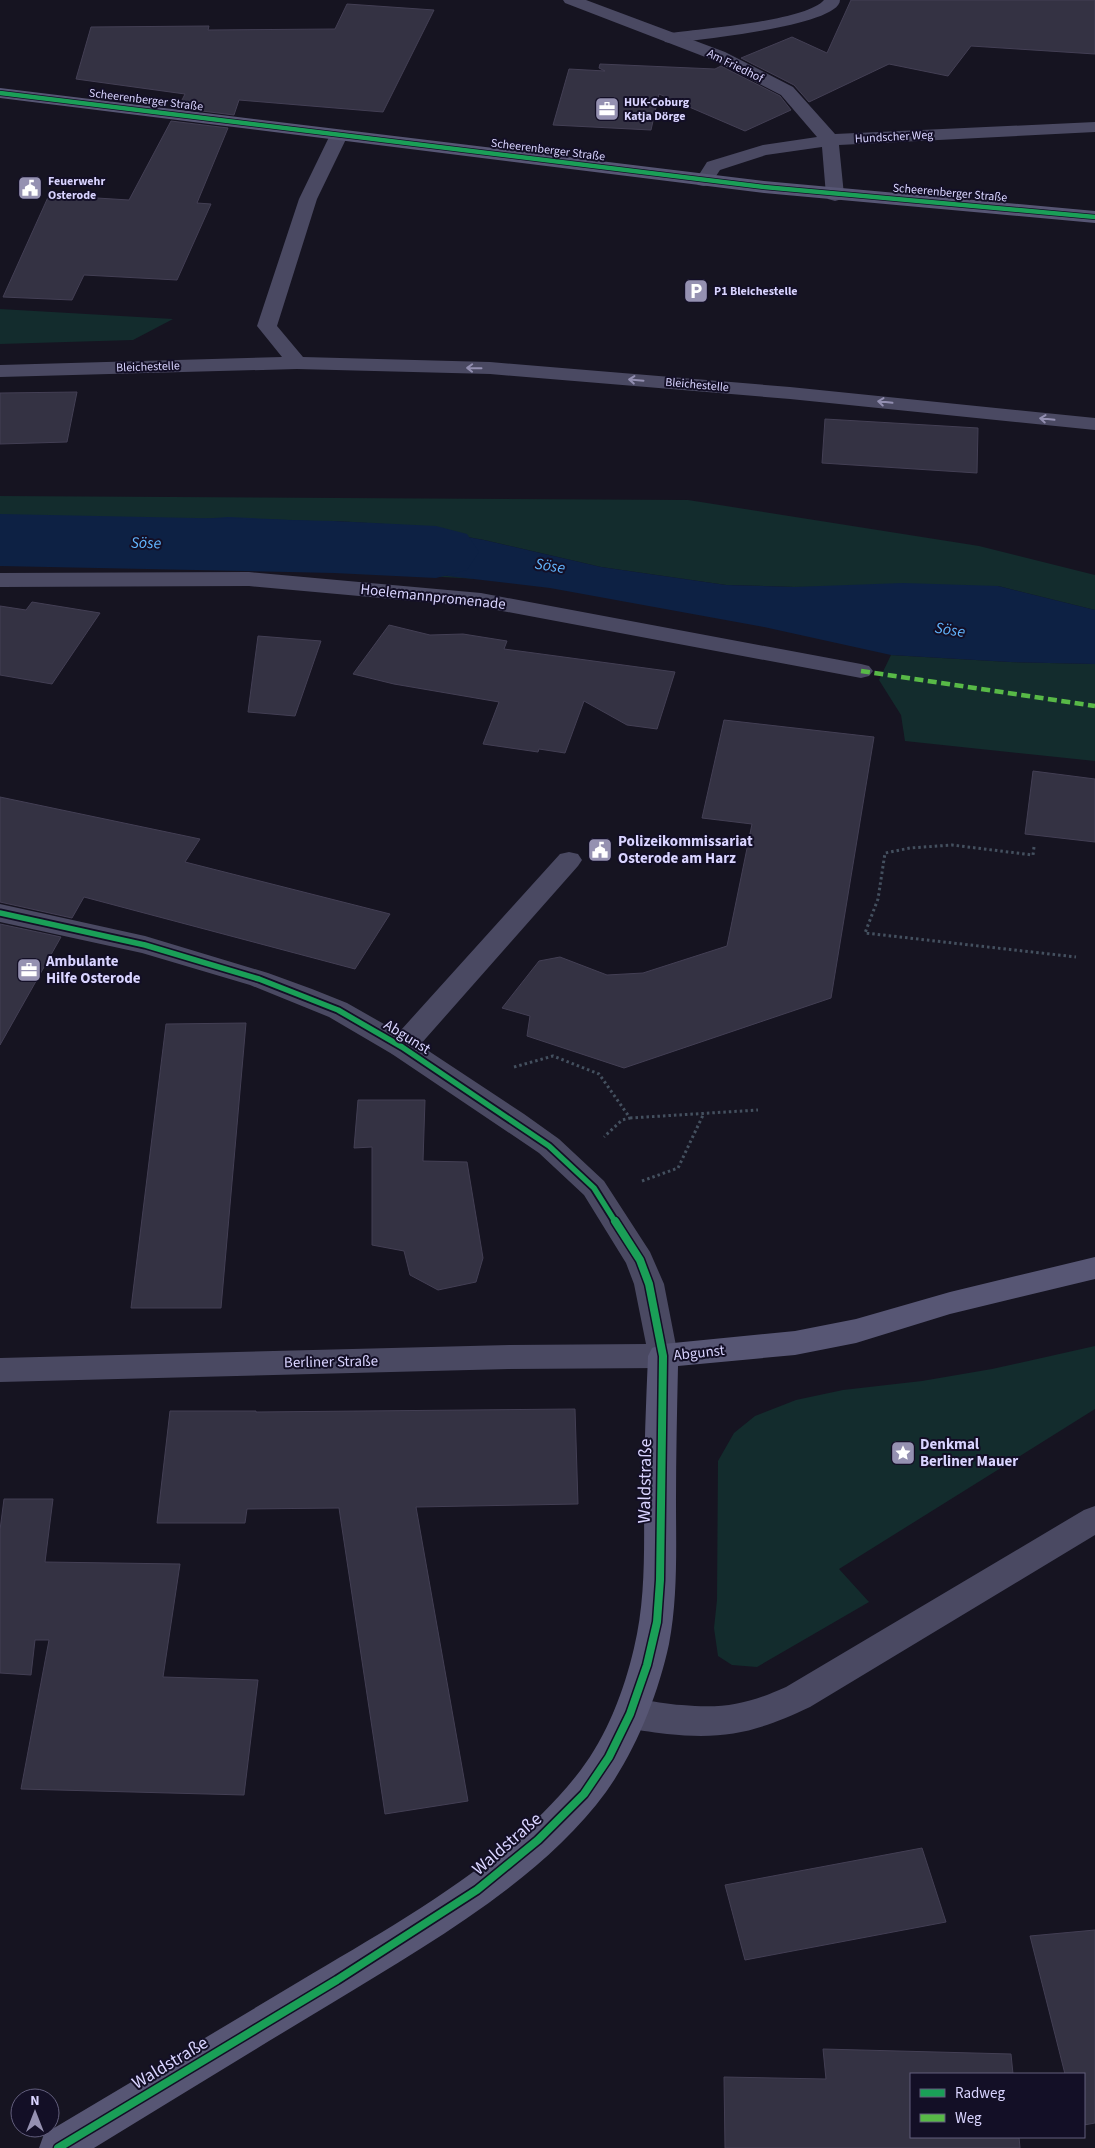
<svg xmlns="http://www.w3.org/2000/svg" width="1095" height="2148" font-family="'Source Sans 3',sans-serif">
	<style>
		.green { fill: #132c2d }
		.water { fill: #0d2144 }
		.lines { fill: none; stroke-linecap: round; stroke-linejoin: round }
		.river { fill: #0d2144; fill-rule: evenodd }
		.building { fill: #343243; stroke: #433f54 }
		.path { stroke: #44505f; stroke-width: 3; stroke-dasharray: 2.5 3; stroke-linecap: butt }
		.lane { fill: #4a4962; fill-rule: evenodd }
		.street { fill: #4a4962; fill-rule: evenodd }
		.secondary { fill: #575674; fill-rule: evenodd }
		.quiet { stroke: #58b947; stroke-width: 4.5; stroke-dasharray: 9 4.5; stroke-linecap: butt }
		.cycleway-far2-casing { stroke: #130f26; stroke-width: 6 }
		.cycleway-far1-casing { stroke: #130f26; stroke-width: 9 }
		.cycleway-casing { stroke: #130f26; stroke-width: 11 }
		.cycleway-far2 { stroke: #1a9f57; stroke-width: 4.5 }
		.cycleway-far1 { stroke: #1a9f57; stroke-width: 5.5 }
		.cycleway { stroke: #1a9f57; stroke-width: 8 }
		.oneway { stroke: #928eb0 }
		.labels { text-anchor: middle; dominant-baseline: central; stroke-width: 4; stroke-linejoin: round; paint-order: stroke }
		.far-street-label { font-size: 12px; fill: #d9d4ff; stroke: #130f26 }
		.far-poi-label { font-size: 12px; font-weight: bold; fill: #d9d4ff; stroke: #130f26; text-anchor: start }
		.street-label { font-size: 15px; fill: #d9d4ff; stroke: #130f26 }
		.poi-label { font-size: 15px; font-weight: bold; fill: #d9d4ff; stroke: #130f26; text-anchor: start }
		.water-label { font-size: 16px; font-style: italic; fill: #62b6ff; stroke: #130f26 }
		.near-street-label { font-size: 18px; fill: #d9d4ff; stroke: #130f26 }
	</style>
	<rect width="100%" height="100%" fill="#161421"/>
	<path class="green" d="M0,309l173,10 -40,21 -133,4z
		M0,496l688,4 291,46 116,29v35l-97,-24 -204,1 -68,-2 -125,-18 -117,-27 -84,-15 -65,-4 -335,6z
		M99,539l38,5 146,1 23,7 22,10 151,17 -237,-13h-242v-22z
		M891,655l119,7 85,2v97l-190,-20 -4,-26 -22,-35z
		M1095,1346v63l-256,160 30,33 -112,65 -25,-2 -14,-9 -4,-28 3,-28 1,-139 16,-28 21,-17 41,-16 47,-10 79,-9 70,-12z"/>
	<path class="water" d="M228,517l172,8 84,15 117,27 125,18 68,2 109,-4 95,3 97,24v54l-85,-2 -119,-7 -127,-28 -214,-39 -222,-26 -22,-10 -23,-7 -146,-1 -38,-5 -99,5v-17l102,-1z"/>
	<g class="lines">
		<path class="river" d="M0,514l334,7 102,5 31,8 12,18 -12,18 -31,8 -102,-5 -334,-7z"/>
	</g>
	<path class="building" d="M851,0h244v54l-124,-8 -23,30 -59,-12 -80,38 -15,-17 -53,-27 51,-21 35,16z
		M347,4l87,6 -51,102 -144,-12 -5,15 -56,-7 7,-14 -109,-15 15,-52 118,-1 -1,4 127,-1z
		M600,64l115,5 6,-3 59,30 11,14 -46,21 -86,-37 -8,36 -98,-5 16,-56 36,2 -6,-3z
		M171,121l57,7 -31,75 14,1 -34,76 -93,-5 -12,25 -69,-3 46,-102 80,5z
		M77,392l-10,50 -67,2v-51z
		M825,419l153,9 -1,45 -155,-10z
		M32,602l68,11 -48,71 -52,-9v-69l26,4z
		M389,625l41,10 33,-1 44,7 -3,8 171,23 -18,57 -30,-4 -43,-24 -19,52 -26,-4 -1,3 -55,-8 16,-42 -105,-18 -41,-10z
		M258,636l63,5 -26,75 -47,-4z
		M724,720l150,17 -43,261 -207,70 -97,-32 3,-20 -28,-8 37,-47 21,-4 47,18 36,-2 84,-27 25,-122 -50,-6z
		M1033,771l62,8v63l-70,-8z
		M0,797l200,42 -15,23 205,52 -35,55 -271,-72 -12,21 -72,-16z
		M0,924l61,13 -61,108z
		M246,1023l-25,285h-90l35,-284z
		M358,1100h67l-2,61 44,1 16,96 -7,24 -38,8 -28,-15 -6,-24 -32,-6v-98l-18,1z
		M575,1409l3,95 -162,3 52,294 -83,13 -46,-306 -92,1 -2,14h-88l13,-112h86v1z
		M4,1499h49l-8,63 135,2 -17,113 95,3 -14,115 -223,-6 28,-149h-14l-4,35 -31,-2v-143z
		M922,1848l24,74 -201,38 -20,-75z
		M1095,1930v193l-11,2v-51h-19l-35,-138z
		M823,2049l188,5 2,20h-102v63h108l1,11h-295l-1,-71 102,2z"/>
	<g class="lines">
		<path class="path" d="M1034,847l-1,8 -81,-10 -42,3 -25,5 -7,46 -13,34 211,24
			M514,1067l39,-11 46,18 31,44 -8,2 -18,17
			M630,1118l128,-8
			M642,1181l36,-13 26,-55"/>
		<path class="lane" d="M824,0h16c0,26 -145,40 -169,43l-6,-1 -2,-4 2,-4 6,-1c30,-4 135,-12 153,-33z
			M569,852l9,2 4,6 -4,6 -166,188 -10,3 -10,-3 -4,-7 4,-7 168,-186z
			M1095,1506v29l-285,172c-53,25 -84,33 -143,27 -16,-2 -33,-4 -49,-9l-5,-11 5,-11c20,-7 43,1 64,2 42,4 66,-1 104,-18l298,-177z"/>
		<path class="street" d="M563,0h23l139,52 68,35 42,47 260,-12v10l-256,13 5,50 -2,4 -7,2 -7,-2 -2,-4 -4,-48 -56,8 -46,15 -10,15 -6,1 -6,-1 -3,-4 12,-19 56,-17 54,-8 -36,-42 -68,-35 -148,-57z
			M339,130l6,1 3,4 -31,64 -40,127 26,31 187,5 300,25 305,31v12l-305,-31 -300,-25 -193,-5 -297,8v-12l282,-8 -25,-31 42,-127 31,-64 3,-4z
			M249,572l232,21 380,71 8,2 4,5 -4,5 -8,2 -380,-71 -232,-21 -249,1v-14z
			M0,904l145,32 123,37 44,16 35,14 65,37 112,74 35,25 45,42 46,71 14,32 14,72 -4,8 -11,4 -154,1 -509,13v-24l509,-13 137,-1 -12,-60 -8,-21 -42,-68 -45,-42 -147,-99 -63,-37 -79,-32 -108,-32 -142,-31z"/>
		<path class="secondary" d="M0,88l764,93 331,30v12l-331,-30 -764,-95z
			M1095,1257v22l-145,35 -94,29 -61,12 -117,11c-1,45 -2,90 -2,134 0,48 2,97 -7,144 -11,51 -33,106 -63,148 -65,89 -181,154 -274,211 -80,48 -159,97 -238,145h-55l5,-14c86,-51 171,-102 256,-153 97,-58 210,-119 280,-210 27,-35 44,-80 54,-123 12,-49 10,-101 10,-151 0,-47 2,-94 4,-141l4,-8 11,-4 132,-13 61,-12 94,-27z"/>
		<path class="quiet" d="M861,671l234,35"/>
		<defs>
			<path id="cycleway-far2" d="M0,93l764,94 331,30"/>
			<path id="cycleway-far1" d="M0,913l145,32 114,34 79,31 64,37 147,99 45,42 22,35"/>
			<path id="cycleway" d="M58,2148l279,-168 140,-90 61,-50 46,-46 25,-37 21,-43 17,-49 10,-43 3,-42 3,-224 -14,-72 -9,-24 -25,-39"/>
		</defs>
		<use href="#cycleway-far2" class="cycleway-far2-casing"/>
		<use href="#cycleway-far1" class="cycleway-far1-casing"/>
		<use href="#cycleway" class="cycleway-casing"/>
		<use href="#cycleway-far2" class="cycleway-far2"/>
		<use href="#cycleway-far1" class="cycleway-far1"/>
		<use href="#cycleway" class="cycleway"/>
	</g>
	<defs><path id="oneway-shaft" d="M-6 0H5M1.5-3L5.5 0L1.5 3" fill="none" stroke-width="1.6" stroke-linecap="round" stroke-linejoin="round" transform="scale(1.25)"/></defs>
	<g class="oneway">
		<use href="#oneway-shaft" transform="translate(474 368) rotate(-179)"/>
		<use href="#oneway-shaft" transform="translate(636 380) rotate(-175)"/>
		<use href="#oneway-shaft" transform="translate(885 402) rotate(-174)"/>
		<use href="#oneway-shaft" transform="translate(1047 419) rotate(-174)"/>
	</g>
	<defs>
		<symbol id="office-square" viewBox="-11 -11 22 22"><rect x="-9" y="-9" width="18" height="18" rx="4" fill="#9591b1" stroke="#130f26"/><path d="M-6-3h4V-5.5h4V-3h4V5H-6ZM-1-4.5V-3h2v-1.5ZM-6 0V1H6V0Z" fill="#fff"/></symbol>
		<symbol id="civic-square" viewBox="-11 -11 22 22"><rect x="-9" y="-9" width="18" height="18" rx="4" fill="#9591b1" stroke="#130f26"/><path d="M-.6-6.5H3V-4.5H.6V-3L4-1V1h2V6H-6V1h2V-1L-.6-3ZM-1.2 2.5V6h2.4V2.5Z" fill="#fff"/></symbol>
		<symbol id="parking-square" viewBox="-11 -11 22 22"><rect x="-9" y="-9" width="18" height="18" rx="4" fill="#9591b1" stroke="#130f26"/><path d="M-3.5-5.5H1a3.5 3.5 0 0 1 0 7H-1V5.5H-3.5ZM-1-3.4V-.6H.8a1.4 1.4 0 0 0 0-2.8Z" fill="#fff"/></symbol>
		<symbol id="sight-square" viewBox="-11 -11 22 22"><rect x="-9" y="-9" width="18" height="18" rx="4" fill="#9591b1" stroke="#130f26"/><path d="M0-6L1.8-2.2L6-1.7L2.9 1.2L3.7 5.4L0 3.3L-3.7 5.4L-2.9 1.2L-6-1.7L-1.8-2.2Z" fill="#fff"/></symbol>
	</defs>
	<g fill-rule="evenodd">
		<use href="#office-square" x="593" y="95" width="28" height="28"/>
		<use href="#civic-square" x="16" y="174" width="28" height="28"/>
		<use href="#parking-square" x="682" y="277" width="28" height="28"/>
		<use href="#civic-square" x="586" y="836" width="28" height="28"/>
		<use href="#office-square" x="15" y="956" width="28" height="28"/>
		<use href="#sight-square" x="889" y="1439" width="28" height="28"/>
	</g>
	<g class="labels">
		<g class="far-street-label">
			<text transform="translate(735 66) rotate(26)">Am Friedhof</text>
			<text transform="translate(146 100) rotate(7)">Scheerenberger Straße</text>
			<text transform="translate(894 137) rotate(-3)">Hundscher Weg</text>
			<text transform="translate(548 150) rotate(7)">Scheerenberger Straße</text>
			<text transform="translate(950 193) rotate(5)">Scheerenberger Straße</text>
			<text transform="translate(148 367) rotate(-2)">Bleichestelle</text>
			<text transform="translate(697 385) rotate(5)">Bleichestelle</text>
		</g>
		<g class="far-poi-label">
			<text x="624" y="102">HUK-Coburg<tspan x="624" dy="14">Katja Dörge</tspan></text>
			<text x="48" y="181">Feuerwehr<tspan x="48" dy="14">Osterode</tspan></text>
			<text x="714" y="291">P1 Bleichestelle</text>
		</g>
		<g class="street-label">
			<text transform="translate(433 597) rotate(6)">Hoelemannpromenade</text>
			<text transform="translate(407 1037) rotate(32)">Abgunst</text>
			<text transform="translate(699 1353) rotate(-6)">Abgunst</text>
			<text transform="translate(331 1362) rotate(-1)">Berliner Straße</text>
		</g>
		<g class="poi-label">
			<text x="618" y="841">Polizeikommissariat<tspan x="618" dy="17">Osterode am Harz</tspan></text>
			<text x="46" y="961">Ambulante<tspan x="46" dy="17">Hilfe Osterode</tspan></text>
			<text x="920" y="1444">Denkmal<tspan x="920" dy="17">Berliner Mauer</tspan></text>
		</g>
		<g class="water-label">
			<text transform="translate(146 543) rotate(1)">Söse</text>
			<text transform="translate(550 566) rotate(9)">Söse</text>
			<text transform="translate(950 630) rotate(9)">Söse</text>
		</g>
		<g class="near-street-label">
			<text transform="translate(645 1481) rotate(-89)">Waldstraße</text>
			<text transform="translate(507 1844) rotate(-41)">Waldstraße</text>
			<text transform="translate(170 2063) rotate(-31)">Waldstraße</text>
		</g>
	</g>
	<rect x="910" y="2073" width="175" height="65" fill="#130f26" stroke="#625e7d"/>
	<rect x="920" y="2089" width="25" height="8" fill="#1a9f57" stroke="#625e7d"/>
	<text x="955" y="2098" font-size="15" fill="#d9d4ff">Radweg</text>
	<rect x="920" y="2114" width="25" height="8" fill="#58b947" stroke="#625e7d"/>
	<text x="955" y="2123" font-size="15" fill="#d9d4ff">Weg</text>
	<g transform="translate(35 2113)"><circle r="24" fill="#130f26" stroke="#625e7d"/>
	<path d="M0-4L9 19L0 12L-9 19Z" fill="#9591b1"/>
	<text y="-8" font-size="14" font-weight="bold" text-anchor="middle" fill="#d9d4ff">N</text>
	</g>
</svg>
